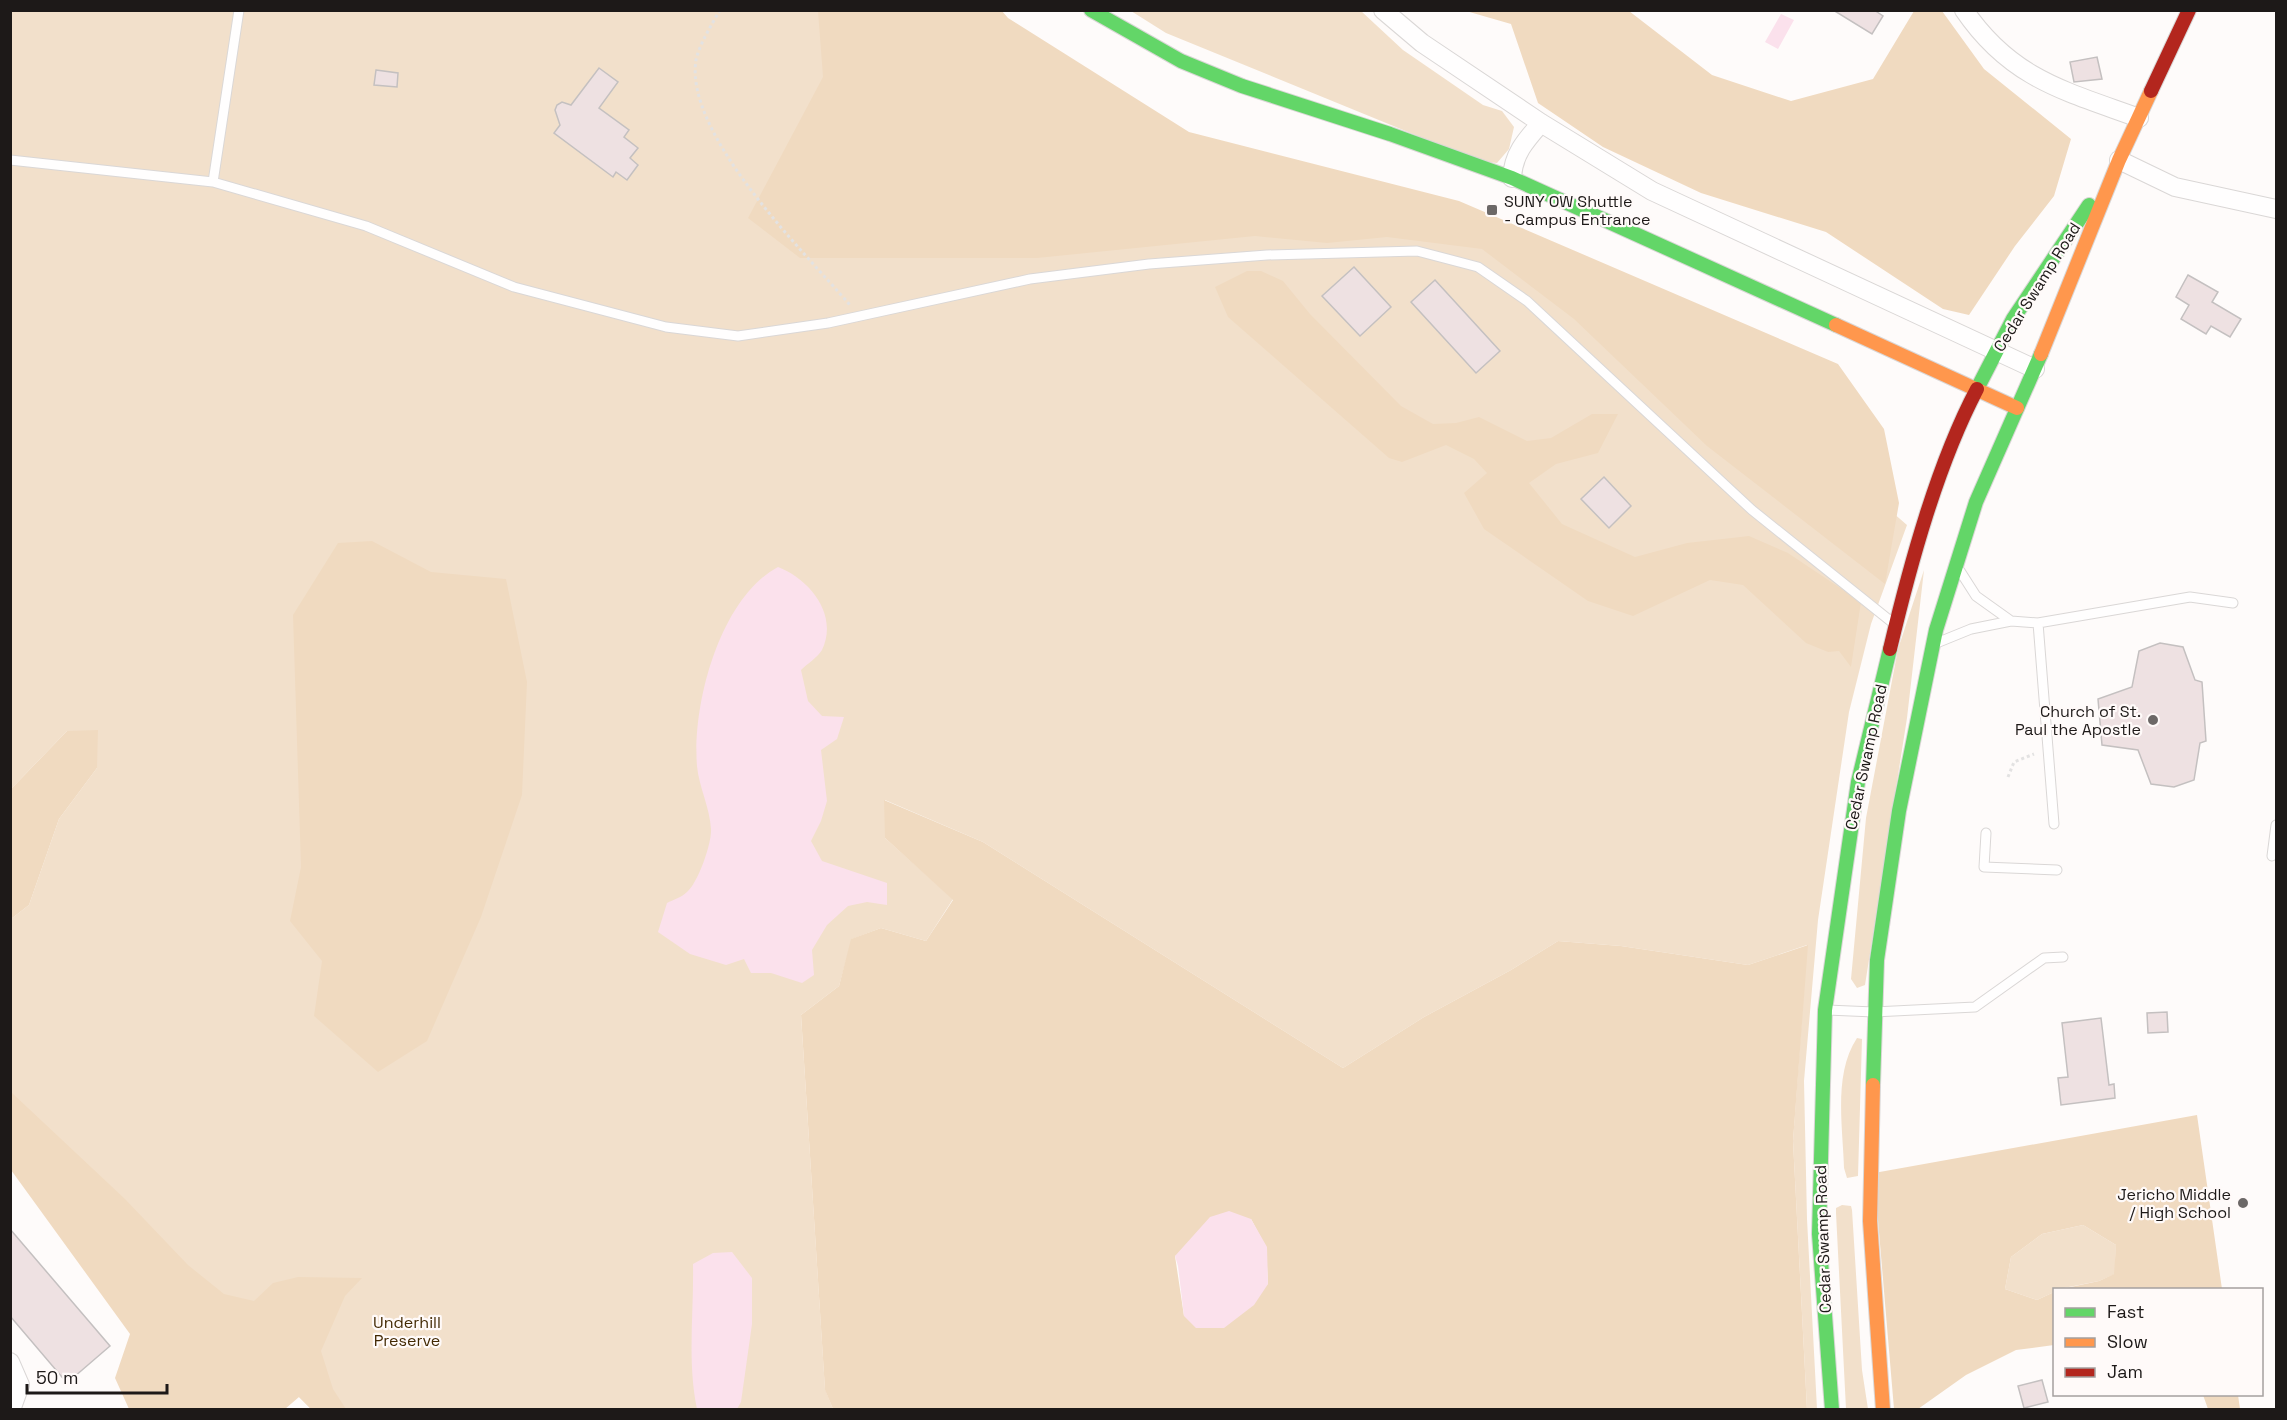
<svg xmlns="http://www.w3.org/2000/svg" width="2287" height="1420" font-family="'Space Grotesk',sans-serif">
	<style>
		.green { fill: #f2e0cb }
		.forest { fill: #f0dac0; fill-rule: evenodd }
		.water { fill: #fbe1ec }
		.building { fill: #eee1e2; stroke: #c4c0c0; stroke-width: 1.5 }
		.lines { fill: none; stroke-linecap: round; stroke-linejoin: round }
		.lane-casing { stroke: #dad7d6; stroke-width: 11 }
		.street-casing { stroke: #dad7d6; stroke-width: 20 }
		.fast-casing { stroke: #dad7d6; stroke-width: 16 }
		.slow-casing { stroke: #dad7d6; stroke-width: 16 }
		.jam-casing { stroke: #dad7d6; stroke-width: 16 }
		.path { stroke: #e3e2e2; stroke-width: 3; stroke-dasharray: 3 3; stroke-linecap: butt }
		.lane { stroke: #fffefe; stroke-width: 9 }
		.street { stroke: #fffefe; stroke-width: 18 }
		.fast { stroke: #63d668; stroke-width: 14 }
		.slow { stroke: #ff974d; stroke-width: 14 }
		.jam { stroke: #b3261e; stroke-width: 14 }
		.poi-dot { fill: #6c6867; stroke: #fffaf9; stroke-width: 2 }
		.labels { text-anchor: middle; dominant-baseline: central; stroke-width: 4.5; stroke-linejoin: round; paint-order: stroke }
		.poi-label { font-size: 16px; fill: #1d1918; stroke: #fffaf9; text-anchor: end }
		.street-label { font-size: 16px; fill: #1d1918; stroke: #fffaf9 }
		.park-label { font-size: 16px; fill: #422903; stroke: #fffaf9 }
	</style>
	<rect width="100%" height="100%" fill="#fefbfa"/>
	<path class="green" d="M11,11h907l75,91 492,130 310,196 112,97 -36,99 -22,88 -31,208 -14,161 3,138 10,190h-10l-14,-268 14,-196 -59,20 -127,-19 -63,-5 -47,29 -87,47 -81,51 -360,-226 -98,-42v38l68,61 -27,42 -45,-13 -29,11 -13,47 -38,29 24,374 8,20h-522l-300,-301v-189l18,-14 30,-86 38,-51 -30,-37 -56,58z
		M1131,11h230l42,39 80,55 19,6 12,16 -5,22 -12,14 -18,-2 -313,-128z
		M1924,570l-17,148 -42,267 -8,3 -6,-9 15,-161 32,-169z
		M1857,1038l5,1 -4,137 -11,2 -3,-10c-1,-40 -11,-94 13,-130z
		M1842,1205l9,1 1,4 10,160 6,39h-22l-10,-196v-5z
		M2083,1225l33,20 -1,29 -16,7 -45,9v2l-17,8 -32,-11 6,-32 31,-23z"/>
	<path class="forest" d="M818,11h184l6,7 181,114 270,69 379,163 46,65 15,74 -14,81 -178,-138 -133,-127 -92,-70 -95,-12 -60,6 -72,-7 -218,22h-237l-52,-40 75,-141z
		M1466,11h163l83,64 79,26 82,-22 41,-68h28l42,58 87,70 -17,57 -39,50 -46,69 -26,-6 -117,-77 -125,-39 -98,-46 -65,-44 -27,-79z
		M1247,271h14l22,10 27,33 91,92 32,18 23,-1 23,-6 48,24 24,-3 41,-24h26l-20,39 -42,11 -27,19 33,41 73,33 52,-14 62,-7 39,17 73,49 -10,65 -12,-16 -11,1 -22,-9 -63,-58 -33,-5 -77,36 -45,-15 -104,-72 -20,-36 23,-20 -13,-14 -28,-14 -44,17 -13,-4 -161,-141 -13,-30z
		M372,541l59,31 75,7 21,103 -5,113 -41,122 -54,124 -49,31 -64,-56 8,-55 -32,-40 11,-54 -8,-252 45,-72z
		M98,730l-1,38 -38,51 -30,86 -18,14v-130l56,-58z
		M884,800l99,42 360,226 81,-51 87,-47 47,-29 63,5 127,19 60,-20 -15,196 14,268h-974l-8,-19 -24,-375 38,-29 12,-47 30,-11 45,13 27,-41 -68,-62zM1251,1219l15,28 2,37 -84,32 -9,-60z
		M11,1092l114,107 63,66 36,29 30,7 19,-18 25,-6 64,1 -17,18 -24,55 12,38 13,20h-35l-12,-12 -14,12h-156l-14,-31 15,-44 -119,-164z
		M2197,1115l25,174h-161l38,-8 15,-7 2,-29 -33,-20 -41,9 -31,23 -6,32 32,11 17,-8v53l-38,5 -50,25 -48,34h-24l-20,-236z
		M2203,1395h35l2,14h-32z"/>
	<path class="water" d="M1781,14l13,6 -16,29 -13,-7z
		M778,567c31,12 61,47 44,83 -4,7 -15,14 -21,20l7,31 14,15 22,1 -7,22 -16,11 6,51 -6,20 -10,20 11,20 65,22v22l-20,-3 -19,4 -21,19 -15,25 2,25 -12,8 -31,-10h-20l-7,-14 -18,6 -36,-11 -32,-22 9,-29c6,-3 15,-6 20,-11 11,-9 25,-49 24,-63 -1,-21 -12,-42 -14,-63 -5,-62 23,-168 81,-199z
		M1229,1211l22,8 16,28 1,37 -14,21 -30,23h-28l-12,-12 -6,-50 -3,-10 35,-39z
		M732,1252l20,26v46l-11,78 -4,7h-40c-10,-48 -3,-96 -4,-145l20,-11z"/>
	<path class="building" d="M1833,10h41l9,6 -11,18z
		M2097,57l5,22 -28,3 -4,-20z
		M599,68l19,14 -19,26 30,22 -5,7 14,11 -8,10 8,7 -11,15 -11,-8 -3,5 -59,-44 6,-8 -5,-15 2,-5 5,-3 9,3z
		M376,70l22,3 -1,14 -23,-2z
		M1354,267l37,40 -31,29 -38,-40z
		M2188,275l30,17 -6,10 29,17 -11,18 -19,-11 -5,8 -25,-15 8,-14 -13,-8z
		M1435,280l65,71 -24,22 -65,-71z
		M1604,477l27,29 -22,22 -28,-29z
		M2160,643l23,4 12,33 7,2 4,59 -6,2 -6,37 -20,7 -23,-3 -13,-34 -36,-5 -4,-46 34,-12 7,-36z
		M2167,1012l1,20 -20,1 -1,-20z
		M2101,1018l8,67 5,-1 1,14 -54,7 -3,-27 10,-1 -6,-54z
		M10,1229l100,117 -43,37 -57,-67z
		M2042,1380l6,22 -24,6 -6,-22z"/>
	<g class="lines">
		<defs>
			<path id="lane" d="M10,160l203,22 153,44 148,61 152,40 72,9 90,-13 202,-44 119,-15 118,-9 150,-4 61,16 49,34 225,209 141,113
				M213,182l26,-172
				M1960,571l16,25 35,25
				M2038,623l16,201
				M1939,642l32,-13 40,-8 27,2 152,-26 43,6
				M1986,833l-2,34 73,3
				M2272,856l4,-31
				M1827,1010l47,2 101,-5 69,-49 19,-1"/>
			<path id="street" d="M1383,10l39,33 119,80 111,68 383,178
				M1964,10c47,69 101,81 175,108
				M2119,160l56,27 101,22
				M1512,178c1,-24 14,-38 29,-55
				M10,1362l10,23 -9,25"/>
			<path id="fast" d="M1091,10l90,51 61,25 148,48 122,44 324,147
				M1977,389l36,-70 76,-114
				M1873,1085l4,-125 22,-149 37,-181 40,-128 65,-148
				M1832,1410l-13,-176 6,-224 33,-228 32,-133"/>
			<path id="slow" d="M1836,325l181,83
				M2041,354l78,-194 32,-69
				M1873,1085l-3,136 13,189"/>
			<path id="jam" d="M2151,91l38,-81
				M1890,649c20,-84 47,-184 87,-260"/>
		</defs>
		<use href="#lane" class="lane-casing"/>
		<use href="#street" class="street-casing"/>
		<use href="#fast" class="fast-casing"/>
		<use href="#slow" class="slow-casing"/>
		<use href="#jam" class="jam-casing"/>
		<path class="path" d="M720,10c-8,14 -21,35 -24,50 -12,74 108,192 154,245
			M2008,777l6,-15 20,-8"/>
		<use href="#lane" class="lane"/>
		<use href="#street" class="street"/>
		<use href="#fast" class="fast"/>
		<use href="#slow" class="slow"/>
		<use href="#jam" class="jam"/>
	</g>
	<g class="poi-dot">
		<rect x="1486" y="204" width="12" height="12" rx="3"/>
		<circle cx="2153" cy="720" r="6"/>
		<circle cx="2243" cy="1203" r="6"/>
	</g>
	<g class="labels">
		<g class="poi-label">
			<text x="1504" y="201" text-anchor="start">SUNY OW Shuttle<tspan x="1504" dy="18">- Campus Entrance</tspan></text>
			<text x="2141" y="711">Church of St.<tspan x="2141" dy="18">Paul the Apostle</tspan></text>
			<text x="2231" y="1194">Jericho Middle<tspan x="2231" dy="18">/ High School</tspan></text>
		</g>
		<g class="street-label">
			<text transform="translate(2037 287) rotate(-58)">Cedar Swamp Road</text>
			<text transform="translate(1866 757) rotate(-78)">Cedar Swamp Road</text>
			<text transform="translate(1823 1239) rotate(-92)">Cedar Swamp Road</text>
		</g>
		<g class="park-label">
			<text x="407" y="1322">Underhill<tspan x="407" dy="18">Preserve</tspan></text>
		</g>
	</g>
	<rect width="2287" height="1420" fill="none" stroke="#1d1918" stroke-width="24"/>
	<rect x="2053" y="1288" width="210" height="108" fill="#fffaf9" stroke="#a5a09f" stroke-width="1.5"/>
	<rect x="2065" y="1308" width="30" height="9" fill="#63d668" stroke="#a5a09f" stroke-width="1.5"/>
	<text x="2107" y="1318" font-size="18" fill="#1d1918">Fast</text>
	<rect x="2065" y="1338" width="30" height="9" fill="#ff974d" stroke="#a5a09f" stroke-width="1.5"/>
	<text x="2107" y="1348" font-size="18" fill="#1d1918">Slow</text>
	<rect x="2065" y="1368" width="30" height="9" fill="#b3261e" stroke="#a5a09f" stroke-width="1.5"/>
	<text x="2107" y="1378" font-size="18" fill="#1d1918">Jam</text>
	<path d="M27 1384v9h140v-9" fill="none" stroke="#1d1918" stroke-width="3"/>
	<text x="36" y="1384" font-size="18" fill="#1d1918" stroke="#fffaf9" stroke-width="4.5" paint-order="stroke">50 m</text>
</svg>
